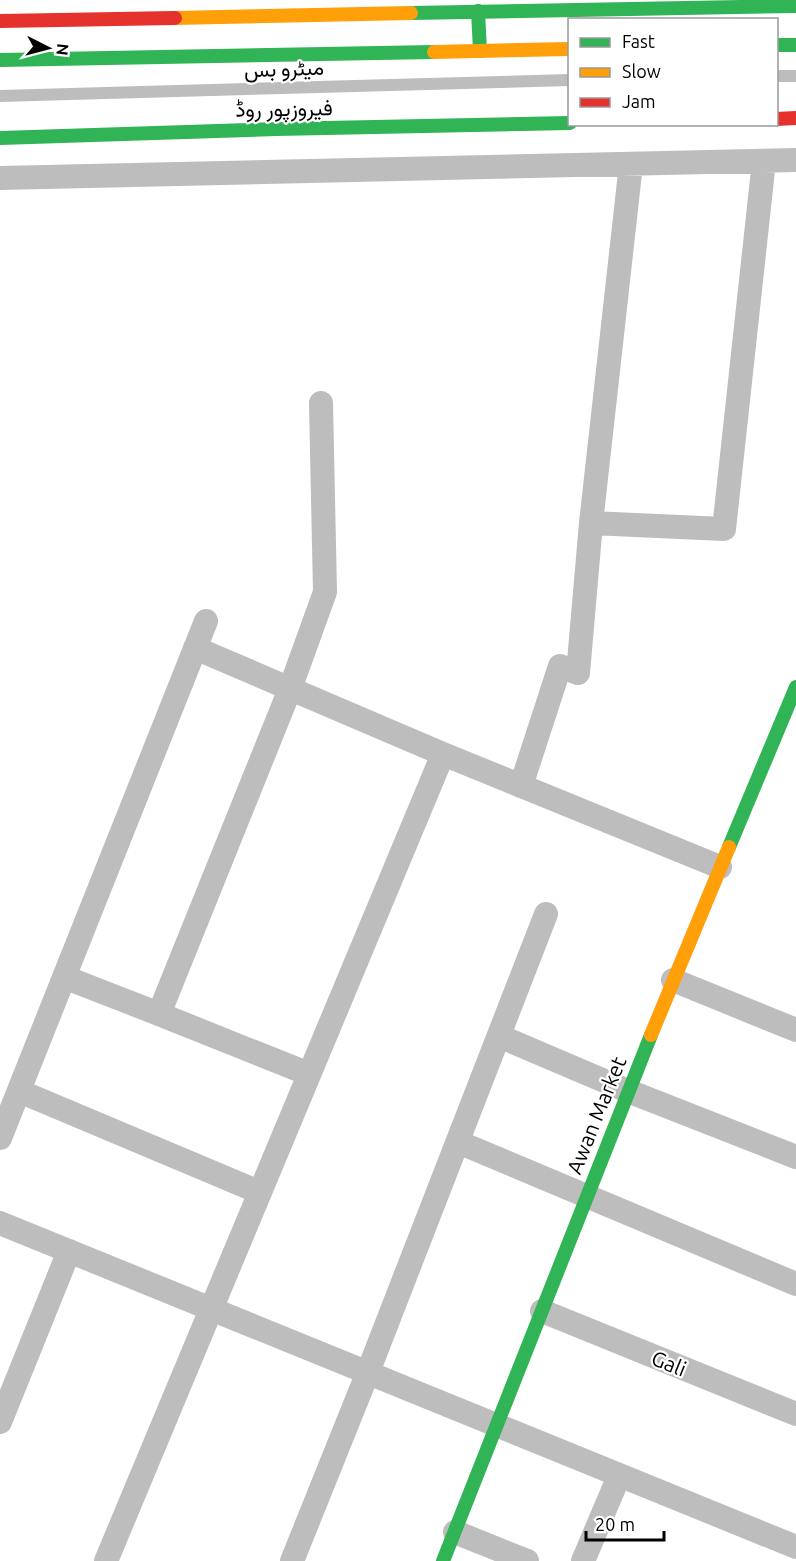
<svg xmlns="http://www.w3.org/2000/svg" width="796" height="1561" font-family="Ubuntu,Vazirmatn,sans-serif">
	<style>
		.lines { fill: none; stroke-linecap: round; stroke-linejoin: round }
		.lane { stroke: #bdbdbd; stroke-width: 12 }
		.street { stroke: #bdbdbd; stroke-width: 24 }
		.fast { stroke: #30b455; stroke-width: 14 }
		.slow { stroke: #ff9f0a; stroke-width: 14 }
		.jam { stroke: #e5322d; stroke-width: 14 }
		.labels { text-anchor: middle; dominant-baseline: central; stroke-width: 4.5; stroke-linejoin: round; paint-order: stroke }
		.street-label { font-size: 21px; fill: #000; stroke: #fff }
	</style>
	<rect width="100%" height="100%" fill="#fff"/>
	<g class="lines">
		<path class="lane" d="M776,76h20
			M0,96l570,-16"/>
		<path class="street" d="M0,178l796,-18
			M591,523l133,6 40,-368
			M195,648l248,106 277,113
			M521,786l39,-120 18,7 13,-150 40,-359
			M64,977l95,37 131,-325 35,-97 -4,-189
			M673,980l123,50
			M159,1014l150,60
			M499,1036l129,55 168,66
			M19,1091l240,101
			M0,1138l206,-517
			M458,1142l338,142
			M0,1223l796,324
			M542,1311l254,103
			M0,1422l69,-171
			M455,1532l72,29
			M106,1561l337,-807
			M292,1561l76,-189 178,-458
			M583,1561l36,-85"/>
		<path class="fast" d="M478,11l2,40
			M411,13l385,-7
			M776,45h20
			M0,60l434,-8
			M0,138l276,-9 294,-6
			M729,847l67,-160
			M443,1561l208,-526"/>
		<path class="slow" d="M175,18l236,-5
			M434,52l136,-3
			M651,1035l78,-188"/>
		<path class="jam" d="M0,21l175,-3
			M776,119l20,-1"/>
	</g>
	<g class="labels">
		<g class="street-label">
			<text transform="translate(284 68) rotate(-2)">میٹرو بس</text>
			<text transform="translate(284 108) rotate(-1)">فیروزپور روڈ</text>
			<text transform="translate(596 1115) rotate(-68)">Awan Market</text>
			<text transform="translate(669 1363) rotate(22)">Gali</text>
		</g>
	</g>
	<rect x="568" y="18" width="210" height="108" fill="#ffffff" stroke="#999999" stroke-width="1.5"/>
	<rect x="580" y="38" width="30" height="9" fill="#30b455" stroke="#999999" stroke-width="1.5"/>
	<text x="622" y="48" font-size="18" fill="#000000">Fast</text>
	<rect x="580" y="68" width="30" height="9" fill="#ff9f0a" stroke="#999999" stroke-width="1.5"/>
	<text x="622" y="78" font-size="18" fill="#000000">Slow</text>
	<rect x="580" y="98" width="30" height="9" fill="#e5322d" stroke="#999999" stroke-width="1.5"/>
	<text x="622" y="108" font-size="18" fill="#000000">Jam</text>
	<g transform="translate(48 48) rotate(96)" stroke="#ffffff" stroke-width="4.5" paint-order="stroke">
	<path d="M0-4.5L10 22L0 15L-10 22Z" fill="#000000"/>
	<text y="-9" font-size="16" font-weight="bold" text-anchor="middle" fill="#000000">N</text>
	</g>
	<path d="M586 1531v9h78v-9" fill="none" stroke="#000000" stroke-width="3"/>
	<text x="595" y="1531" font-size="18" fill="#000000" stroke="#ffffff" stroke-width="4.5" paint-order="stroke">20 m</text>
</svg>
